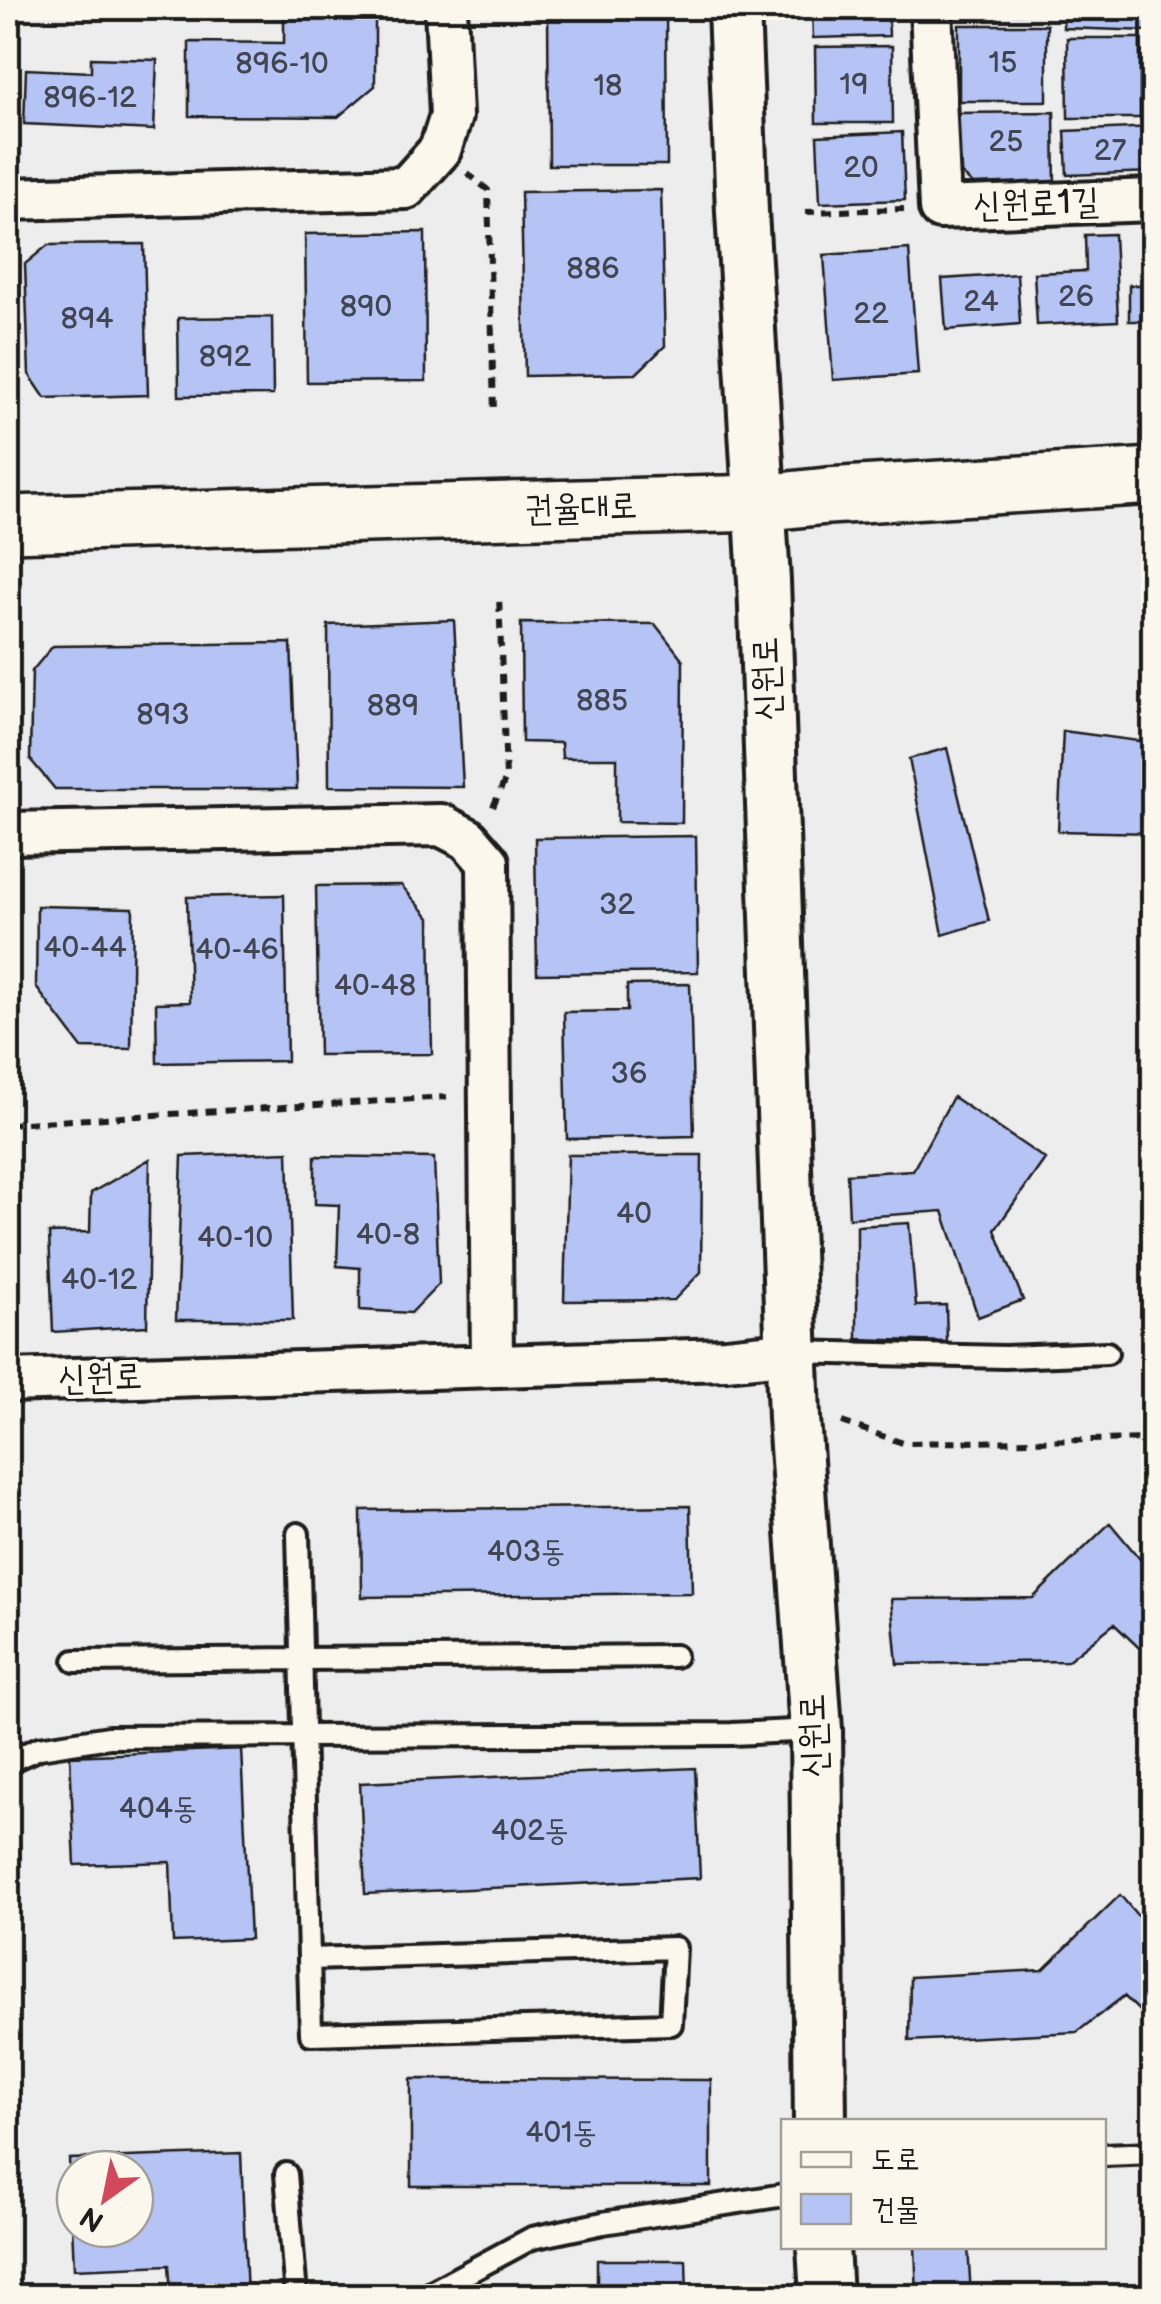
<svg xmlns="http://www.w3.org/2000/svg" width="1161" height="2304" font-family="'Balsamiq Sans','Poor Story',sans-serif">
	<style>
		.building { fill: #b6c4f5; stroke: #1c1c1c; stroke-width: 2.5; fill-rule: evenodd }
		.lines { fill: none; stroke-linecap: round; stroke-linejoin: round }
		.service-casing { stroke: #1c1c1c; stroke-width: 28 }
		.minor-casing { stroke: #1c1c1c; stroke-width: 48 }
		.tertiary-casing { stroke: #1c1c1c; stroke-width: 58 }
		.primary-casing { stroke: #1c1c1c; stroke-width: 62 }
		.path { stroke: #1c1c1c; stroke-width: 6; stroke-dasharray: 10 8; stroke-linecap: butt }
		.service { stroke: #fbf7ec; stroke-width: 20 }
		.minor { stroke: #fbf7ec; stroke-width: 40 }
		.tertiary { stroke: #fbf7ec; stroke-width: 50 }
		.primary { stroke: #fbf7ec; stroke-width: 55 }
		.labels { text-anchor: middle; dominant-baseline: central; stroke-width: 8; stroke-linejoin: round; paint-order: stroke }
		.number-label { font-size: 30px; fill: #424652 }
		.street-label { font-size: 35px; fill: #1c1c1c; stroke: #fbf7ec }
	</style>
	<rect width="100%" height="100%" fill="#ededee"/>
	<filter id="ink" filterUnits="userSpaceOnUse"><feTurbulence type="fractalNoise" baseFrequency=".01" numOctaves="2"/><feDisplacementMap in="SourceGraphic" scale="20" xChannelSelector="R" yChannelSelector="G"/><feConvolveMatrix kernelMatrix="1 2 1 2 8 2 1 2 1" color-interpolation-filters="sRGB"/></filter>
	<g filter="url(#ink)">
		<path class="building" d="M284,8h91v78l-37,31 -149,-1v-74l95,1z
			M548,8h118l1,157h-118z
			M812,8h76l1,28 -76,2z
			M956,8h91l1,4 -91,3z
			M1064,8h88l-1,23 -88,-3z
			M959,25h88v76h-88z
			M1067,38h73v80h-72z
			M892,46l1,77h-77l-1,-76z
			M91,58l66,2 -3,70 -130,-6 2,-55 65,3z
			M1054,112l1,76 -76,1 -20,-17 -1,-59z
			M1154,127v45l-87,3 -2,-44z
			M902,132l3,68 -85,3 -3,-67z
			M661,190l4,156 -29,28 -111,2 -4,-184z
			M1153,226l1,95h-25v-36h24z
			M425,232l1,149 -119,1 -2,-148z
			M1114,234l4,87 -81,4 -3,-52 52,-2 -1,-36z
			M144,244l4,151 -103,3 -16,-24 -4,-110 23,-19z
			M909,249l9,125 -85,6 -9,-125z
			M1017,274l3,50 -74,6 -4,-51z
			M272,317l1,78 -94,1 -1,-78z
			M454,620l9,167 -134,-1 -1,-161z
			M521,623l134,1 28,36 -1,163 -65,-1v-64h-55l-1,-15 -39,-1z
			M291,643l6,146h-242l-25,-30 2,-88 21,-25z
			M1063,731l91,12v90l-96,-2z
			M947,748l42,173 -46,14 -34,-176z
			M696,836l2,136 -161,2 -2,-136z
			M401,885l29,33 2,136 -113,1 -3,-169z
			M284,895l3,166 -130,2 -1,-60 34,-1 -3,-105z
			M37,906l96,2 -2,141 -49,-1 -46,-61z
			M690,984l4,152 -127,3 -3,-127 63,-1v-26z
			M953,1097l92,62 -50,71 28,70 -45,17 -35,-106 -94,7 -2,-44 66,-4z
			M288,1152l5,168h-117l6,-164z
			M568,1155h134l-1,117 -27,28 -110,1z
			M315,1156l119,2 5,126 -28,29 -51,-3v-42l-23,-2 2,-61 -24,-1z
			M150,1159l-3,167 -94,6 -4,-99 41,-1 1,-39z
			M909,1223l7,83 30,-1 1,37 -90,-3v-113z
			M690,1506l2,87 -330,4 -1,-87z
			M1110,1523l44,53v86l-40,-38 -47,37 -170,3 -6,-65 142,-1z
			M241,1749l9,190 -77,3 -3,-80 -95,3 -5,-109z
			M695,1768l5,110 -335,16 -5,-111z
			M1120,1895l34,40v90l-30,-29 -47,36 -168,9 1,-64 133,-7z
			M411,2079l300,1v106h-300z
			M241,2153l6,143h-76l-2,-31 -95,4 -5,-110zM75,2169h60v60h-60z
			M915,2246h53l3,50h-54z
			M597,2260h89l1,36h-90z"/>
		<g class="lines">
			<defs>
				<path id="service" d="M793,1352l212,5 102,-4
					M298,1534l13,500 360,-10 4,-76 -366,11
					M75,1661l600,-5
					M8,1762l31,-14 70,-11 623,-3 84,-4
					M1104,2155l50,-2
					M286,2174l10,122
					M424,2296l108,-58 71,-15 181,-28"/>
				<path id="minor" d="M931,8l9,200 214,-8
					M8,199l398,-11 34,-38 11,-34 -5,-108
					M8,833l433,-8 27,14 20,23 4,504
					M8,1381l718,-22 67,-7"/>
				<path id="tertiary" d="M734,8l8,204 22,369 30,837 22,312 4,392
					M823,2246l3,50"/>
				<path id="primary" d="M8,524l752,-21 67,-7 327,-20"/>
			</defs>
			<use href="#service" class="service-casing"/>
			<use href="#minor" class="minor-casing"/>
			<use href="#tertiary" class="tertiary-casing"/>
			<use href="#primary" class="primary-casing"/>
			<path class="path" d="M467,173l21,17 6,222
				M805,212l99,-3
				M493,807l13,-29 -7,-182
				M8,1124l439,-27
				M842,1422l61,21 251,-4"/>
			<use href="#service" class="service"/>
			<use href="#minor" class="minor"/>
			<use href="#tertiary" class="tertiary"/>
			<use href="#primary" class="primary"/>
		</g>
	</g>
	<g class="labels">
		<g class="number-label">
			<text x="1003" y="63">15</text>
			<text x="282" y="64">896-10</text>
			<text x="854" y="85">19</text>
			<text x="608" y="86">18</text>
			<text x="90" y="98">896-12</text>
			<text x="1006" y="142">25</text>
			<text x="1110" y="151">27</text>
			<text x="861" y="168">20</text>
			<text x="593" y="269">886</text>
			<text x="1076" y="297">26</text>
			<text x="981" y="302">24</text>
			<text x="366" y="307">890</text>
			<text x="871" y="314">22</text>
			<text x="87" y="319">894</text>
			<text x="225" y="357">892</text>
			<text x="602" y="701">885</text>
			<text x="393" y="706">889</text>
			<text x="163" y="715">893</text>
			<text x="617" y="905">32</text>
			<text x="85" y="948">40-44</text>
			<text x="237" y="950">40-46</text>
			<text x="375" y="986">40-48</text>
			<text x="629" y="1074">36</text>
			<text x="634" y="1214">40</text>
			<text x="388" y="1235">40-8</text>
			<text x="235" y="1238">40-10</text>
			<text x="99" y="1280">40-12</text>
			<text x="526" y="1552">403동</text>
			<text x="158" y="1809">404동</text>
			<text x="530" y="1831">402동</text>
			<text x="561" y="2133">401동</text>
		</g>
		<g class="street-label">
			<text transform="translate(1036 204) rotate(-2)">신원로1길</text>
			<text transform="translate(581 508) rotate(-2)">권율대로</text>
			<text transform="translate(767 679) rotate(-92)">신원로</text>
			<text transform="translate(100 1378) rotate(-2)">신원로</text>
			<text transform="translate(814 1736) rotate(-92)">신원로</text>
		</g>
	</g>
	<rect width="1161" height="2304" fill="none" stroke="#fbf7ec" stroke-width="40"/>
	<rect x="20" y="20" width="1121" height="2264" fill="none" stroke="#1c1c1c" stroke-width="4" filter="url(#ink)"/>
	<rect x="781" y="2119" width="325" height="130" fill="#fbf7ec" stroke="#a29f99" stroke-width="2.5"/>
	<rect x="801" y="2152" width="50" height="15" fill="#fbf7ec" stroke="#a29f99" stroke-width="2.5"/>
	<text x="871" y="2169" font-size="30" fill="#1c1c1c">도로</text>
	<rect x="801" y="2194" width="50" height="30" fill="#b6c4f5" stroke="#a29f99" stroke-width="2.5"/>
	<text x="871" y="2219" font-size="30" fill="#1c1c1c">건물</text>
	<g transform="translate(105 2199) rotate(213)"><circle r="48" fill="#fbf7ec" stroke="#a29f99" stroke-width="2.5"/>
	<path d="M0-8L18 38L0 25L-18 38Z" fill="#d1495b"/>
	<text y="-15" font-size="28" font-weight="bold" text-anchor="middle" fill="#1c1c1c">N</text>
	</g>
</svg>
